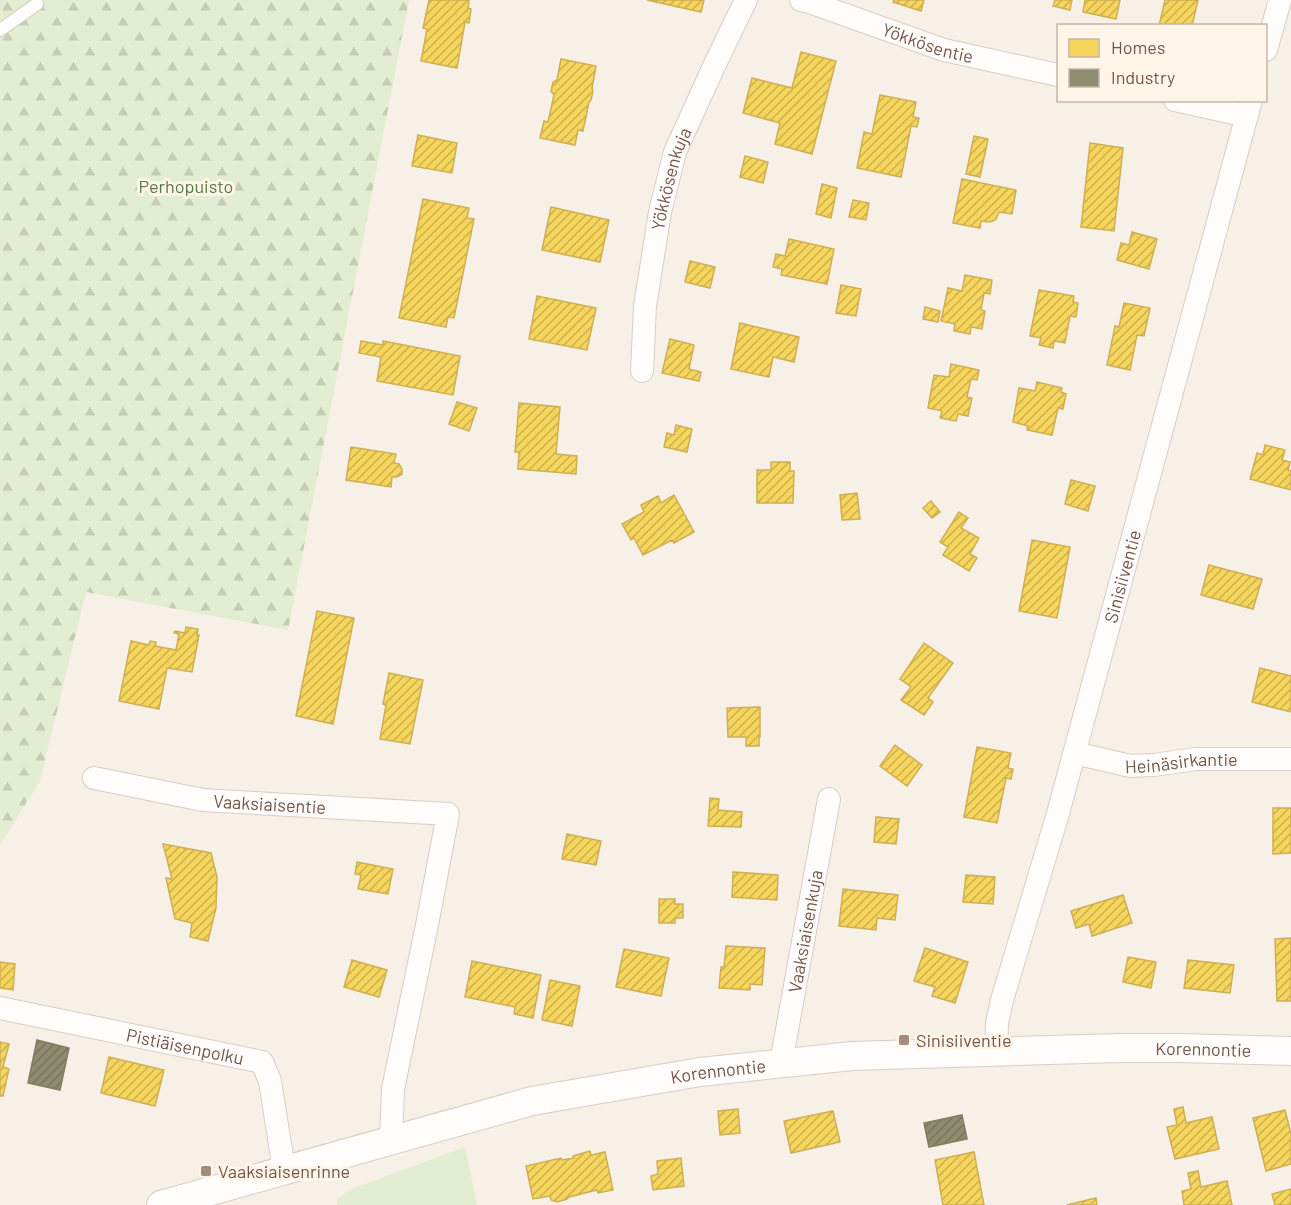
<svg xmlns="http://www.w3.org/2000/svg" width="1291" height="1205" font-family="Barlow,sans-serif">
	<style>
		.grass { fill: #e3edd1 }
		.forest { fill: url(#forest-firs) }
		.homes { fill: url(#homes-hatch); stroke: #cfaf56; stroke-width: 1.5 }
		.industry { fill: url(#industry-hatch); stroke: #857c62; stroke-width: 1.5 }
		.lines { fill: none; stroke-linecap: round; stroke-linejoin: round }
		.service-casing { stroke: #d8cdc5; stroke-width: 14 }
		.minor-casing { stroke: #d8cdc5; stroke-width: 24 }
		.tertiary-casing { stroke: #d8cdc5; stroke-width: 30 }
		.service { stroke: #fefdfb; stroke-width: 12 }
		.minor { stroke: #fefdfb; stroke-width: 22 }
		.tertiary { stroke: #fefdfb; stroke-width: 28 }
		.poi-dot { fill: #a28b7f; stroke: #fff5e8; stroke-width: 2 }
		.labels { text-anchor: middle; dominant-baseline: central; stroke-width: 6; stroke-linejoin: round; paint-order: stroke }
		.street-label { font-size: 18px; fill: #755547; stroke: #fff5e8 }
		.park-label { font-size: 18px; fill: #537b3f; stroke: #fff5e8 }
		.poi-label { font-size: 18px; fill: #755547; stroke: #fff5e8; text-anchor: start }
	</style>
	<defs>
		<pattern id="forest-firs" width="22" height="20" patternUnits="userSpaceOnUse" patternTransform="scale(1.5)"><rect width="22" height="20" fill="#e3edd1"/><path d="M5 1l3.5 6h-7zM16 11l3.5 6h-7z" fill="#c6cdb5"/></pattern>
		<pattern id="homes-hatch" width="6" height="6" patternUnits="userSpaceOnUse" patternTransform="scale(1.5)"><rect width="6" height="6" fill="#f6d55c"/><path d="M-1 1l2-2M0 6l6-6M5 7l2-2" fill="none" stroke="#ccb04e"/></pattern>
		<pattern id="industry-hatch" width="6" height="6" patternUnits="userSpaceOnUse" patternTransform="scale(1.5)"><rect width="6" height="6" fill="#8c8c6e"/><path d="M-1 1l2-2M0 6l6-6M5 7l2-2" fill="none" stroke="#77755c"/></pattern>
	</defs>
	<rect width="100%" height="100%" fill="#f7f0e7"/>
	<path class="grass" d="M465,1147l12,58h-140v-6l14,-10z"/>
	<path class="forest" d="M0,0h409l-121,630 -202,-38 -46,189 -40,64z"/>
	<path class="homes" d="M429,0h40l-1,8 3,1 -2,14 -4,-1 -8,46 -36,-7 6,-32 -4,-1z
		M647,0h57l-3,12z
		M894,0h30l-3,11 -28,-9z
		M1055,0h17l-2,10 -17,-4z
		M1085,0h35l-4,19 -33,-7z
		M1165,0h33l-6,26h-33z
		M801,52l35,9 -24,93 -37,-10 5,-21 -37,-10 9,-35 40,10z
		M561,59l35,7 -4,22 1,3 -2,9 -2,2 -6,29 -5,-1 -3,15 -35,-7 4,-17 4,1 6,-27 -3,-4 2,-9 4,-2z
		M880,95l36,7 -3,15 6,1 -2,9 -6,-1 -10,51 -44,-9 7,-36 8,2z
		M418,135l39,8 -5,30 -40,-7z
		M974,136l14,3 -8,38 -14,-3z
		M1090,143l33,5 -9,83 -33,-4z
		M745,156l23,6 -5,21 -23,-6z
		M962,179l54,11 -4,24 -13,-2 -3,7 -3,2 -4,1 -8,-1 -1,7 -27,-5z
		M822,184l15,4 -6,30 -15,-4z
		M423,199l46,9 -2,10 7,1 -20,99 -6,-1 -2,10 -47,-9z
		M853,200l16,3 -3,17 -17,-3z
		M551,207l58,13 -9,42 -58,-12z
		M1132,232l25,7 -8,30 -32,-9 4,-17 8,2z
		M789,239l45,10 -7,35 -46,-9 1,-6 -9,-2 3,-13 9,2z
		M690,261l25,6 -5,21 -25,-6z
		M965,275l27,5 -2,14 -6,-1 -3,17 4,1 -3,18 -11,-2 -1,7 -16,-3 1,-7 -14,-3 7,-33 14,3z
		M841,285l20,4 -5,27 -20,-3z
		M1039,290l35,6 -1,6 5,1 -2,14 -6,-1 -5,27 -11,-2 -1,7 -14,-3 2,-7 -11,-2z
		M537,296l59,12 -9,42 -58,-11z
		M1124,303l26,5 -6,28 -7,-1 -7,35 -23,-5 8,-39 4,1z
		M925,307l15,4 -2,11 -15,-3z
		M740,323l59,14 -5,25 -21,-5 -4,20 -38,-8z
		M670,339l24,6 -5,24 12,3 -2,9 -37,-8z
		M361,341l22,4v-4l77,15 -7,39 -76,-14 4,-24 -22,-4z
		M951,364l28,6 -2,10 -6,-1 -4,18 5,1 -4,18 -10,-2 -2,7 -16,-3 2,-7 -14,-3 6,-33 15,2z
		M1037,382l25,6 -1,4 5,2 -3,15 -5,-1 -6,27 -25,-5 1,-4 -15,-4 6,-34 16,3z
		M457,402l20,6 -8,23 -20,-7z
		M519,403l41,4 -4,47 21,2 -1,18 -58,-5 1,-17h-4z
		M676,425l16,4 -5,23 -23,-5 3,-14 7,2z
		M1265,445l20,5 -3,10 8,2 -2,8 3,1v19l-41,-11 7,-26 6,2z
		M351,447l45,7 -2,9 5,1 3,5v5l-5,3h-5l-1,10 -45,-7z
		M771,462h19v9h4l-1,32h-36v-33h14z
		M1071,480l24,6 -7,25 -23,-7z
		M857,493l3,26 -18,1 -2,-25z
		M674,495l20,37 -20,11 -2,-3 -29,15 -9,-17 -3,2 -9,-16 22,-12 -3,-7 17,-9 3,7z
		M931,501l9,11 -8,6 -9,-10z
		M959,512l9,6 -7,10 18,10 -9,16 7,4 -8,13 -26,-16 5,-8 -8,-5z
		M1032,540l38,7 -13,71 -38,-7z
		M1209,565l53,14 -9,30 -52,-14z
		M317,611l37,7 -21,106 -37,-8z
		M186,627l12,2 -1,7 2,-1 -7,37 -25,-4 -8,41 -40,-8 12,-60 18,4 1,-4 6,1 -1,4 21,4 3,-16 -5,-1 1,-2 10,2z
		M924,643l29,20 -25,35 5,4 -9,13 -23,-15 10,-13 -11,-8z
		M1260,668l31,8v36l-39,-10z
		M389,673l34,7 -13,64 -30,-5 6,-34 -3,-1z
		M760,707v30h-1v9h-13v-9h-18l-1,-29z
		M895,745l27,20 -15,21 -27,-20z
		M977,747l34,6 -3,15 5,1 -2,10 -5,-1 -9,45 -33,-6z
		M710,798l9,1 -1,11 24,2 -1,15 -33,-1z
		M1273,808h18v45l-18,1z
		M876,817l23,2 -3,25 -22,-2z
		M567,834l34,7 -5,24 -34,-6z
		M163,844l48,9 6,24 -1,31 -8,33 -18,-4 2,-14 -17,-4 -9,-41 6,1z
		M357,862l36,7 -5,25 -30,-5 3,-14 -6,-1z
		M733,872l45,3 -1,25 -45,-3z
		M966,875l29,2 -2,27 -30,-2z
		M843,889l55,6 -3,25 -18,-2 -1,12 -37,-4z
		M1123,895l9,28 -40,13 -3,-12 -13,4 -5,-17z
		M659,899h16v5h8v14h-8v5h-16z
		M1291,938v63h-14l-2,-62z
		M726,946l39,2 -3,37 -12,-1v6l-31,-2 2,-21h3z
		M925,948l43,14 -13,41 -23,-7 3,-9 -21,-6z
		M624,949l45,9 -8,38 -45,-9z
		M1128,957l28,5 -5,26 -28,-6z
		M352,960l35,10 -8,27 -35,-10z
		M1188,960l46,5 -4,28 -46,-5z
		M472,961l69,14 -8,43 -19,-4 1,-7 -50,-10z
		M0,962l15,2 -2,26 -13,-2z
		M550,980l30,6 -8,40 -30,-6z
		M0,1042l9,2 -6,23 6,2 -6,27h-3z
		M109,1057l55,13 -9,36 -54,-13z
		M1183,1107l3,16 26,-6 7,32 -44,10 -8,-32 10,-2 -3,-16z
		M738,1109l2,24 -20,2 -2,-24z
		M1285,1110l6,24v30l-25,7 -13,-53z
		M833,1111l7,31 -49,11 -7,-32z
		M590,1151l1,4 14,-3 8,38 -15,3 -1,-3 -28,7 -2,2 -10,3 -6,-2 -1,-4 -17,3 -7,-33 35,-8 1,2 12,-2 -1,-2z
		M974,1152l10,53h-41l-8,-45z
		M681,1158l3,28 -31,4 -2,-14 7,-2 -1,-13z
		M1198,1171l3,16 26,-6 5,24h-48l-2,-14 9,-2 -3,-16z
		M1291,1189v16h-16l-3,-11z
		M1096,1198l1,7h-30z"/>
	<path class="industry" d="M37,1040l32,8 -9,42 -32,-7z
		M962,1115l5,24 -38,8 -5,-24z"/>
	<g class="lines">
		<defs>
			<path id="service" d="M0,30l37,-26"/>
			<g id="minor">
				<path id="s1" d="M801,0l8,2 135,48 114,25"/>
				<path d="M1266,50l14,-50"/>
				<path d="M1175,100l72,16"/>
				<path id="s2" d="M642,371l3,-65 15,-94 15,-60 40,-88 31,-64"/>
				<path id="s3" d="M1075,753l55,13 24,-1 41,-6h96"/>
				<path id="s4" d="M94,778l109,22 245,14 -21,111 -34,164 -2,52"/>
				<path id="s5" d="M0,1008l262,54 8,19 14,89"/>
				<path id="s6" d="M996,1051l1,-28 5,-23 55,-183 194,-717"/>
				<path id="s7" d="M781,1063l48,-264"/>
			</g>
			<g id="tertiary">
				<path id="s8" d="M161,1205l371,-104 168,-29 152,-16 268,-8h59l112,3"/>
			</g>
		</defs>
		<use href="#service" class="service-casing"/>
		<use href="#minor" class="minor-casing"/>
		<use href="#tertiary" class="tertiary-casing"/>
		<use href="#service" class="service"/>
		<use href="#minor" class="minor"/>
		<use href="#tertiary" class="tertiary"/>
	</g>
	<g class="poi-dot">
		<rect x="898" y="1034" width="12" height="12" rx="3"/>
		<rect x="200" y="1165" width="12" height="12" rx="3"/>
	</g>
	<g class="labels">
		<g class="street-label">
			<text stroke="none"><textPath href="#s1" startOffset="134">Yökkösentie</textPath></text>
			<text stroke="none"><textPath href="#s2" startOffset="195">Yökkösenkuja</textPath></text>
			<text stroke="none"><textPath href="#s6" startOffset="492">Sinisiiventie</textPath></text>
			<text stroke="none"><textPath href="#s3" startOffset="108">Heinäsirkantie</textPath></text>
			<text stroke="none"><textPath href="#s4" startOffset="178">Vaaksiaisentie</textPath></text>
			<text stroke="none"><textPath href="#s7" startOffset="134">Vaaksiaisenkuja</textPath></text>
			<text stroke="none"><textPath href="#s5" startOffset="189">Pistiäisenpolku</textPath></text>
			<text stroke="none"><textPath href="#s8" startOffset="1060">Korennontie</textPath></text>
			<text stroke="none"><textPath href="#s8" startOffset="574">Korennontie</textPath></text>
		</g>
		<g class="park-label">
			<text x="186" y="186">Perhopuisto</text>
		</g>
		<g class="poi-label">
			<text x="916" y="1040">Sinisiiventie</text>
			<text x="218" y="1171">Vaaksiaisenrinne</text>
		</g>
	</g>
	<rect x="1057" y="24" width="210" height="78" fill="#fff5e8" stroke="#c8b5a8" stroke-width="1.5"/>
	<rect x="1069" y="39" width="30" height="18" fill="#f6d55c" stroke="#c8b5a8" stroke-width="1.5"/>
	<text x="1111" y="54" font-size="18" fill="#755547">Homes</text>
	<rect x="1069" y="69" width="30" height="18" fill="#8c8c6e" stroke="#c8b5a8" stroke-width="1.5"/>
	<text x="1111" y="84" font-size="18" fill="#755547">Industry</text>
</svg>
